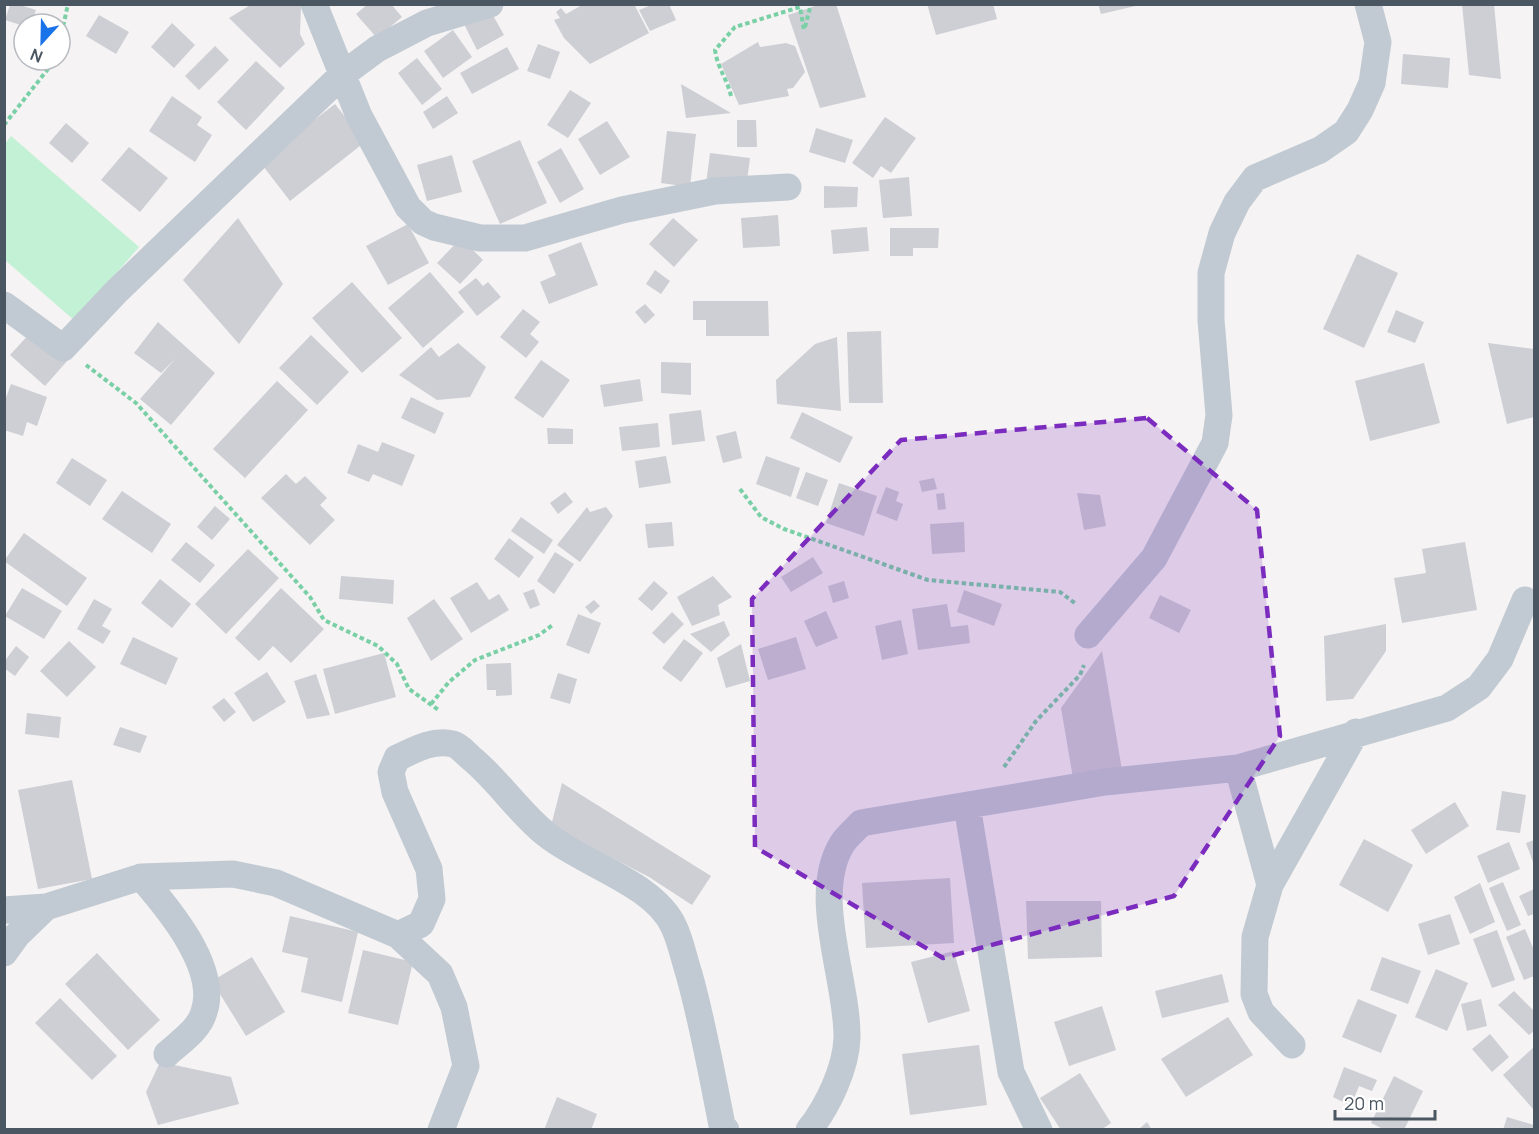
<svg xmlns="http://www.w3.org/2000/svg" width="1539" height="1134" font-family="Manrope,sans-serif">
	<style>
		.green { fill: #c3f1d5 }
		.building { fill: #cdcfd5 }
		.lines { fill: none; stroke-linecap: round; stroke-linejoin: round }
		.path { stroke: #7ad0a6; stroke-width: 4; stroke-dasharray: 4.5 3; stroke-linecap: butt }
		.minor { stroke: #c1cad2; stroke-width: 27 }
		.marked { fill: #7b2cbf; fill-opacity: 0.2; stroke: #7b2cbf; stroke-width: 4.5; stroke-dasharray: 12 8; stroke-linejoin: round }
	</style>
	<rect width="100%" height="100%" fill="#f5f3f3"/>
	<path class="green" d="M11,136l128,111 -64,74 -70,-61v-116z"/>
	<path class="building" d="M252,4l49,2 -1,28 5,10 -25,24 -51,-50z
		M368,4h23l11,13 -25,21 -21,-24z
		M584,4h50l15,29 -59,31 -26,-26 -10,-18 6,-2 -4,-6 5,-4 5,6z
		M654,4h15l7,16 -26,11 -11,-21z
		M821,4h15l30,93 -46,11 -32,-93z
		M927,4h66l4,15 -61,16z
		M1098,4h42v1l-39,9z
		M1462,4h32l7,75 -32,-4z
		M10,5h10l16,5 -5,14h-7v2l-19,-6z
		M490,10l14,25 -27,15 -13,-26z
		M99,15l30,17 -13,22 -30,-18z
		M172,23l23,22 -21,23 -23,-21z
		M453,30l19,27 -29,21 -19,-27z
		M758,42l2,5 26,-4 9,3 10,26 -12,16 -6,1 2,7 -50,9 -18,-41z
		M538,44l22,8 -10,27 -23,-8z
		M215,46l14,14 -30,30 -14,-14z
		M507,47l12,22 -47,25 -12,-21z
		M1403,54l47,4 -2,30 -47,-4z
		M417,58l25,31 -20,16 -24,-32z
		M256,61l29,27 -39,42 -29,-28z
		M681,84l50,29 -45,5z
		M570,90l21,13 -23,35 -21,-13z
		M172,96l30,21 -5,8 15,10 -17,27 -46,-31z
		M447,96l11,17 -25,16 -10,-17z
		M335,104l30,38 -75,59 -30,-39z
		M885,117l31,21 -25,35 -10,-7 -8,12 -21,-15z
		M737,120h19l1,27h-20z
		M607,121l23,36 -30,18 -22,-36z
		M66,123l23,20 -17,20 -23,-20z
		M816,128l37,12 -8,23 -36,-11z
		M667,131l29,3 -6,53 -29,-4z
		M520,140l27,63 -47,21 -28,-63z
		M129,147l39,31 -28,34 -39,-32z
		M561,148l23,41 -24,14 -23,-41z
		M710,153l40,5 -4,31 -40,-5z
		M452,155l10,37 -35,9 -10,-36z
		M909,177l3,39 -29,2 -4,-38z
		M824,186l34,1 -1,20 -33,1z
		M778,215l2,31 -37,2 -2,-30z
		M238,218l45,66 -44,60 -56,-64z
		M673,218l25,22 -24,27 -25,-23z
		M408,224l21,39 -41,22 -22,-39z
		M867,227l2,24 -36,3 -2,-24z
		M890,228h49l-1,20h-25v8h-23z
		M461,238l22,22 -23,24 -23,-21z
		M581,242l17,43 -49,19 -9,-22 16,-7 -8,-20z
		M1357,254l41,19 -34,75 -41,-19z
		M655,270l15,11 -9,13 -15,-10z
		M430,272l34,40 -41,36 -35,-40z
		M476,278l7,8 5,-4 13,15 -24,19 -19,-24z
		M352,282l50,56 -40,35 -50,-55z
		M693,301h75l1,35h-63v-16h-13z
		M645,304l10,11 -10,9 -10,-12z
		M523,309l17,13 -10,12 9,8 -13,16 -26,-21z
		M1396,310l28,12 -9,21 -28,-11z
		M158,322l57,51 -44,52 -31,-26 36,-41 -15,15 -27,-20z
		M881,331l2,72h-34l-2,-71z
		M31,332l37,28 -23,26 -35,-31z
		M311,335l38,37 -32,33 -38,-37z
		M837,337l4,74 -64,-7 -1,-24 39,-36z
		M458,343l28,24 -16,30 -33,3 -38,-25 32,-28 8,10z
		M1488,343l46,6v68l-27,7z
		M541,360l29,20 -27,38 -29,-20z
		M661,362l30,1v32l-30,-2z
		M1424,363l16,60 -70,18 -15,-60z
		M640,379l3,22 -39,6 -4,-22z
		M277,381l31,29 -63,68 -32,-29z
		M11,384l36,13 -10,29 -10,-4 -4,14 -19,-6v-27z
		M411,397l33,16 -9,21 -34,-16z
		M701,410l4,31 -33,4 -3,-31z
		M802,412l51,25 -13,26 -50,-25z
		M658,423l2,24 -38,4 -3,-24z
		M547,428l26,1v15h-25z
		M736,431l6,27 -19,5 -7,-27z
		M382,442l33,13 -13,31 -29,-12 -4,8 -22,-9 11,-29 20,8z
		M666,456l5,27 -32,5 -4,-27z
		M766,456l34,12 -9,29 -35,-13z
		M72,458l35,22 -17,26 -34,-23z
		M806,472l22,8 -10,26 -22,-8z
		M286,474l10,10 9,-8 22,22 -7,7 15,15 -25,25 -49,-47z
		M934,478l3,11 -15,3 -3,-11z
		M839,483l38,13 -13,40 -38,-13z
		M886,487l13,5 -3,9 7,3 -6,17 -21,-8z
		M122,491l49,33 -19,29 -50,-34z
		M565,492l8,10 -15,12 -8,-11z
		M944,493l2,16 -8,1 -2,-16z
		M1077,493l23,2 6,31 -22,4z
		M215,506l15,13 -18,21 -15,-13z
		M587,507l3,5 16,-5 7,9 -33,46 -23,-17z
		M521,517l32,23 -9,14 -33,-23z
		M672,522l2,24 -26,2 -3,-24z
		M964,522l1,30 -33,2 -2,-30z
		M24,533l63,45 -20,28 -63,-45z
		M509,538l25,19 -15,21 -25,-19z
		M186,542l29,23 -15,18 -29,-23z
		M1465,542l12,68 -75,13 -8,-45 32,-5 -4,-24z
		M248,549l31,29 -53,56 -31,-30z
		M555,552l19,12 -20,30 -17,-13z
		M813,557l10,16 -32,19 -10,-15z
		M341,576l53,4 -1,24 -54,-5z
		M713,576l19,21 -14,8 2,10 -28,11 -15,-29z
		M160,579l31,25 -19,24 -31,-25z
		M654,581l14,12 -16,18 -14,-12z
		M844,581l5,17 -16,5 -5,-17z
		M477,582l12,18 10,-6 10,16 -38,23 -21,-35z
		M22,588l40,23 -18,28 -39,-23z
		M281,588l43,41 -33,34 -18,-17 -14,15 -24,-23z
		M534,589l6,16 -10,4 -7,-16z
		M964,590l38,14 -8,22 -37,-14z
		M1160,595l31,15 -12,23 -30,-15z
		M94,599l18,10 -10,17 9,5 -8,13 -26,-15z
		M434,599l29,40 -32,22 -24,-43z
		M594,600l6,6 -9,8 -6,-7z
		M947,604l4,23 17,-2 2,18 -52,7 -6,-41z
		M826,611l12,27 -22,9 -12,-26z
		M672,612l12,12 -20,20 -12,-11z
		M578,614l23,9 -12,31 -23,-9z
		M901,620l7,34 -26,6 -7,-34z
		M724,621l6,14 -19,17 -21,-18z
		M1386,624v27l-33,48 -27,2 -2,-65z
		M133,637l45,21 -12,27 -46,-21z
		M796,637l10,32 -38,11 -10,-31z
		M684,639l19,14 -22,29 -19,-14z
		M69,641l27,26 -29,30 -27,-26z
		M741,644l9,37 -24,7 -9,-30z
		M16,646l13,11 -14,19 -11,-8v-6z
		M1102,651l21,125 -49,8 -13,-76z
		M384,653l12,44 -61,17 -12,-45z
		M511,663l1,32 -16,1v-6h-9l-1,-26z
		M267,672l19,30 -33,20 -19,-29z
		M558,673l19,6 -7,25 -20,-6z
		M316,674l14,41 -23,4 -13,-38z
		M224,698l12,14 -12,10 -12,-15z
		M27,713l34,4 -2,21 -34,-4z
		M120,727l27,9 -7,17 -27,-8z
		M72,780l20,99 -54,10 -20,-99z
		M562,783l149,93 -19,29 -43,-28 -98,-51z
		M1502,791l24,4 -6,38 -24,-3z
		M1455,802l14,24 -43,28 -15,-24z
		M1364,839l49,26 -25,47 -49,-27z
		M1534,840v25l-8,-22z
		M1509,842l11,27 -32,14 -11,-27z
		M950,878l4,65 -88,5 -4,-65z
		M1503,882l18,43 -14,6 -18,-43z
		M1480,883l15,39 -25,12 -16,-37z
		M1534,889v25l-6,2 -9,-20z
		M1026,901h75l1,56 -74,2z
		M1450,914l10,30 -32,11 -10,-31z
		M290,916l68,16 -16,70 -41,-10 7,-34 -26,-6z
		M1525,929l9,21v26l-10,4 -18,-43z
		M1497,930l18,50 -23,8 -19,-49z
		M363,950l50,12 -15,63 -50,-12z
		M954,951l16,60 -42,12 -17,-61z
		M97,953l63,67 -32,30 -63,-66z
		M252,957l33,55 -39,24 -34,-55z
		M1382,957l39,14 -13,33 -38,-14z
		M1436,969l32,14 -21,48 -32,-14z
		M1222,974l7,28 -67,16 -7,-27z
		M1514,991l20,20v20l-5,4 -31,-30z
		M60,998l57,58 -25,24 -57,-57z
		M1358,999l39,16 -16,38 -39,-16z
		M1481,999l6,27 -20,5 -6,-27z
		M1102,1006l14,44 -47,16 -15,-44z
		M1228,1017l25,38 -67,42 -25,-38z
		M1490,1034l19,23 -17,15 -20,-23z
		M979,1045l8,60 -77,10 -8,-61z
		M1534,1047v61l-1,1 -30,-34z
		M160,1062l71,15 8,27 -81,21 -12,-33z
		M1344,1067l33,13 -5,11 -13,-5 -8,20 -18,-9z
		M1080,1073l31,50 -10,7h-40l-21,-32z
		M1394,1076l29,15 -19,39h-19l-14,-7z
		M557,1097l40,17 -6,16h-47z
		M1507,1117l27,8v5h-31z
		M1147,1122l5,8h-14z"/>
	<g class="lines">
		<path class="path" d="M805,27l6,-23
			M60,41l8,-37
			M731,96c-4,-18 -13,-26 -16,-46l20,-23 65,-20 4,23
			M4,125l51,-65
			M86,365l50,38 174,194 14,23 54,26 19,18 12,25 31,22
			M740,489l21,28 23,12 144,51 132,12 16,12
			M431,704l18,-22 26,-22 64,-25 15,-11
			M1004,767l32,-46 44,-46 4,-10"/>
		<path class="minor" d="M314,4l45,112 49,91 15,15 11,5 46,11h45l97,-28 93,-19 73,-4
			M4,305l59,43 55,-58 224,-215 35,-26 50,-26 63,-19
			M1088,635l66,-77 61,-115 4,-28 -8,-95v-47l11,-40 15,-31 18,-24 65,-28 26,-18 14,-22 12,-27 6,-41 -10,-38
			M1238,768l32,117 -15,52 -1,57 7,18 31,33
			M967,806l44,266 28,58
			M141,877c27,31 78,91 63,135 -5,18 -24,30 -37,42
			M1270,885l86,-153
			M4,910l42,-3 95,-30 92,-3 43,9 122,52 23,-11 11,-25 -3,-30 -34,-77 -4,-20 6,-14c17,-8 36,-19 56,-14 7,2 12,9 18,14 28,23 48,55 76,77 38,30 108,49 127,92 7,15 10,32 15,47 14,50 23,101 33,151l4,5
			M398,935l42,39 14,33 12,59 -25,64
			M4,953l13,-18 29,-28
			M809,1130c19,-24 37,-62 38,-92 1,-58 -37,-142 -5,-194 5,-8 13,-14 19,-21l244,-41 133,-14 209,-60 32,-21 21,-28 25,-59"/>
	</g>
	<path class="marked" d="M1147,418l110,92 23,226 -106,160 -231,62 -188,-111 -3,-248 149,-159z"/>
	<rect width="1539" height="1134" fill="none" stroke="#4a5661" stroke-width="12"/>
	<g transform="translate(42 42) rotate(202)"><circle r="28" fill="#ffffff" stroke="#b7bbc0" stroke-width="1.5"/>
	<path d="M0-4.5L10 22L0 15L-10 22Z" fill="#1a73e8"/>
	<text y="-9" font-size="16" font-weight="bold" text-anchor="middle" fill="#4a5661">N</text>
	</g>
	<path d="M1335 1110v9h100v-9" fill="none" stroke="#4a5661" stroke-width="3"/>
	<text x="1344" y="1110" font-size="18" fill="#4a5661" stroke="#ffffff" stroke-width="4.5" paint-order="stroke">20 m</text>
</svg>
